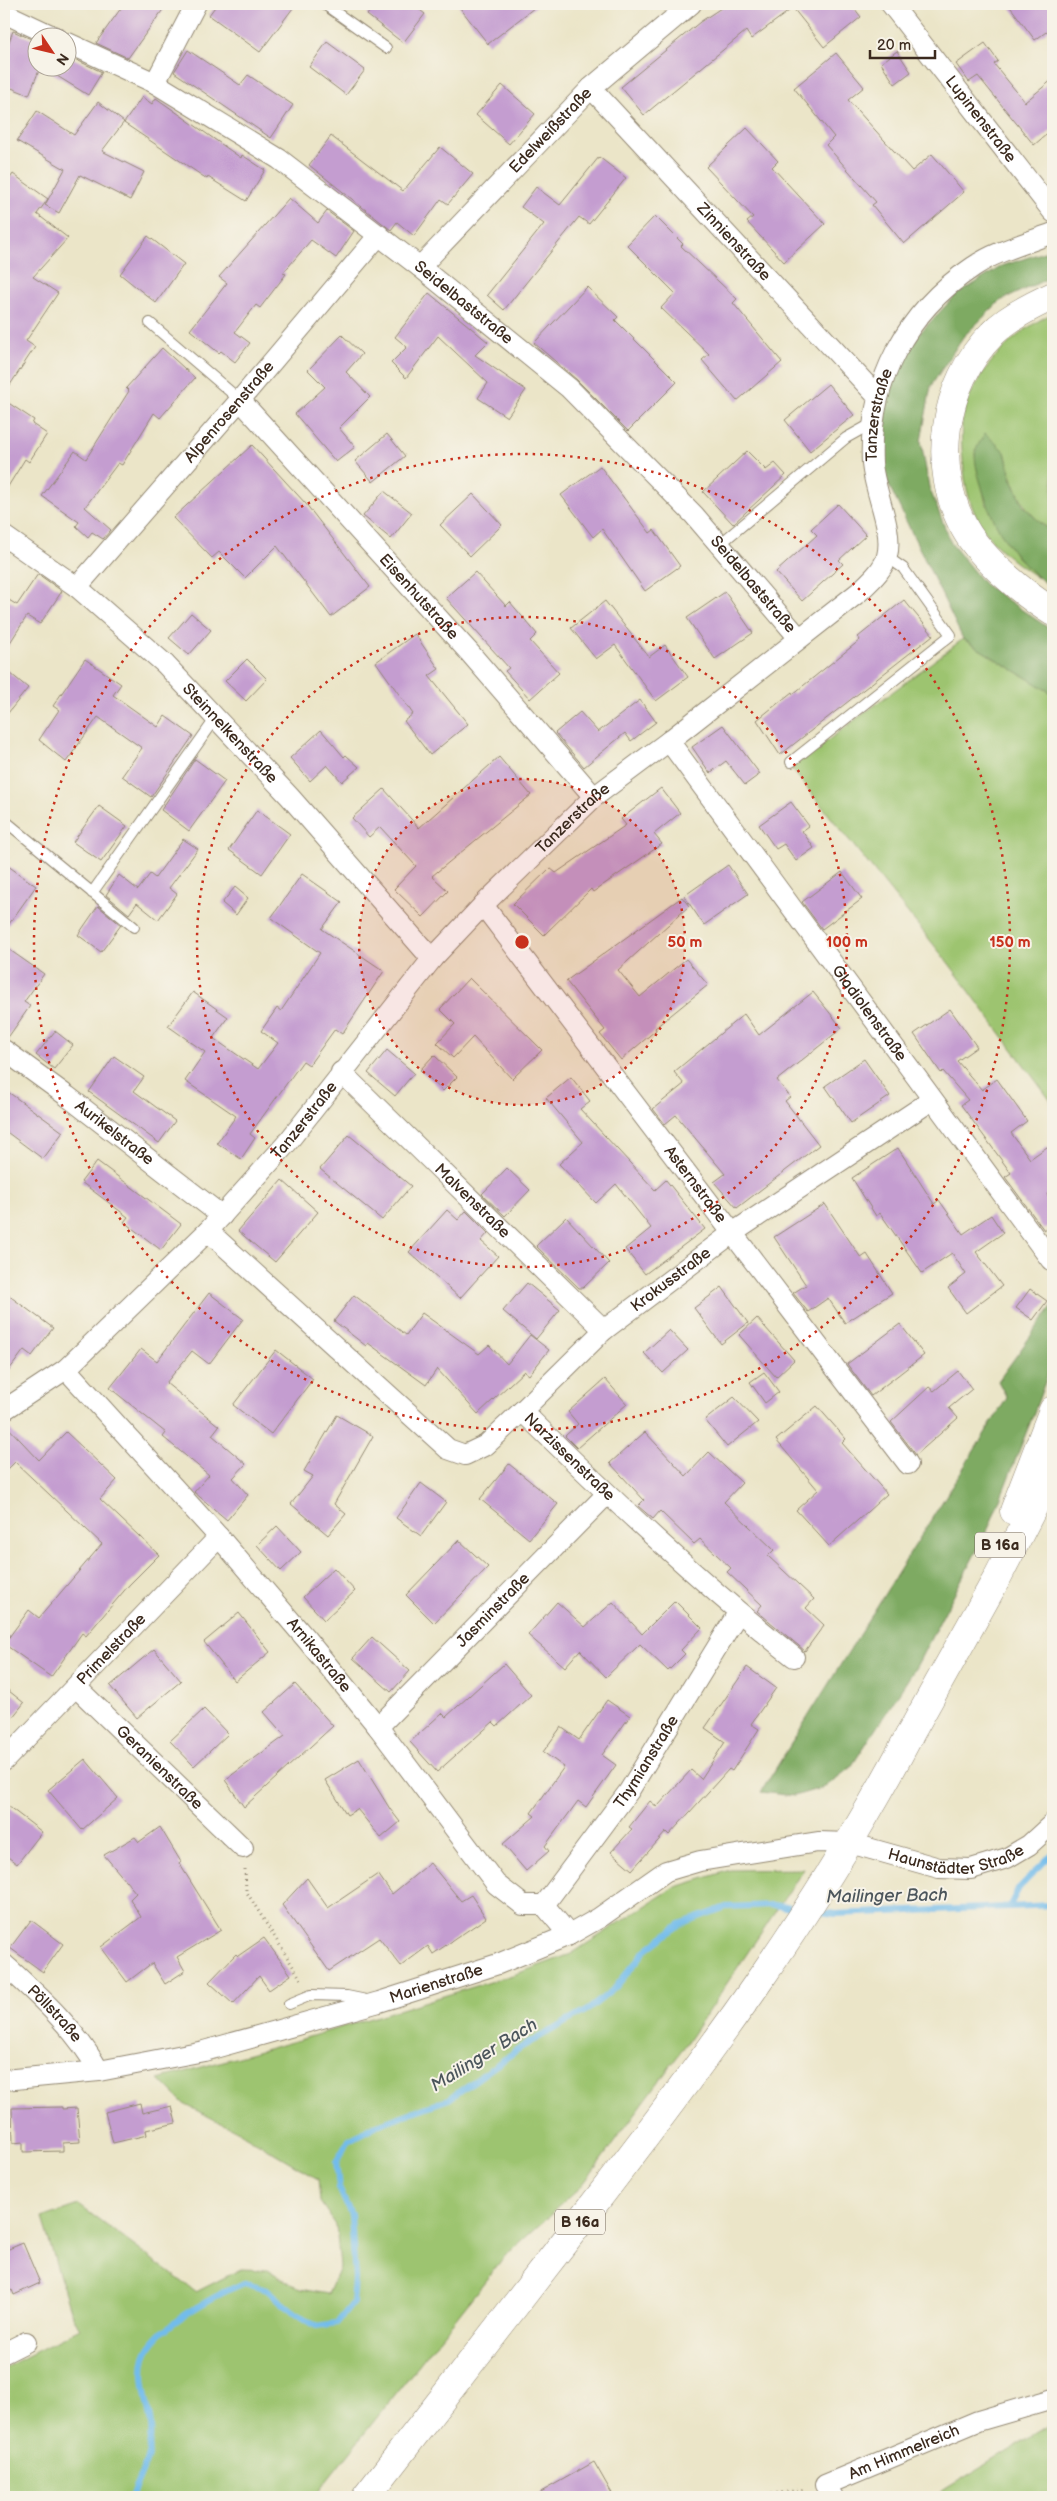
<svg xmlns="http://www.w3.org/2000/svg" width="1057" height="2501" font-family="'Balsamiq Sans',sans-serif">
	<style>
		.green { fill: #9dc46f; stroke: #6c7746 }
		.forest { fill: #7eaa62; stroke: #5c6a40 }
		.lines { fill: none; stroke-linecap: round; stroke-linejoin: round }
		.stream { stroke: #72bceb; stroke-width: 6 }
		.building { fill: #c49dd0 }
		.service-casing { stroke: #938873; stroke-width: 12 }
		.minor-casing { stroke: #938873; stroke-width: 22 }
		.primary-casing { stroke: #938873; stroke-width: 29 }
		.trunk-casing { stroke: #938873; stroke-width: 29 }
		.path { stroke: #938873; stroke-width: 3; stroke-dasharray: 1 4; stroke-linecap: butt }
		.service { stroke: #fff; stroke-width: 10 }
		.minor { stroke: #fff; stroke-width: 20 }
		.primary { stroke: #fff; stroke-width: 28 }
		.trunk { stroke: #fff; stroke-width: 28 }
		.ring { fill: none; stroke: #c8321e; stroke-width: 2.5; stroke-dasharray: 2.5 5 }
		.labels { text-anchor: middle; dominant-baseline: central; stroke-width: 4; stroke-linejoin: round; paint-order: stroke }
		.shield { fill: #f7f3e8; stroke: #73665b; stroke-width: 1 }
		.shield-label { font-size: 15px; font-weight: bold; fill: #3b2a1e }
		.street-label { font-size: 16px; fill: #3b2a1e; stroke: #f7f3e8 }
		.water-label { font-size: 18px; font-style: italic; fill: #4c565c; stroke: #f7f3e8 }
		.centre { fill: #c8321e; stroke: #f7f3e8; stroke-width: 2.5 }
		.ring-label { font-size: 15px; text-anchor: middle; font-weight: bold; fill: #c8321e; stroke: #f7f3e8; stroke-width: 4; stroke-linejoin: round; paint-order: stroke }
	</style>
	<rect width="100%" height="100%" fill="#f7f3e8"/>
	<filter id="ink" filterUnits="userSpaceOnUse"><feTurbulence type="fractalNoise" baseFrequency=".02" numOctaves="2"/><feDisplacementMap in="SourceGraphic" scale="10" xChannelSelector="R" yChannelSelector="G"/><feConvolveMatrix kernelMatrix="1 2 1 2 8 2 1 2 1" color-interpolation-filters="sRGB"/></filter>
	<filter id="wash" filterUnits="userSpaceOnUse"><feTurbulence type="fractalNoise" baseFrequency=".0096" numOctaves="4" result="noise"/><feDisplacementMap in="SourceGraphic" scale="20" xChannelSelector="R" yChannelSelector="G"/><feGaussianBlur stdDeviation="1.12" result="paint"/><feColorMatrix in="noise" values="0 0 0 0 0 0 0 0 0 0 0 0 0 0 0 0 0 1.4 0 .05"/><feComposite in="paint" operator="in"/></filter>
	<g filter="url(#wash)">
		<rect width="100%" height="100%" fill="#ebe5c8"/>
		<path class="green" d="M1053,313v218c-31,-17 -40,-46 -48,-79l-30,1 11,51 30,52 22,22c-18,-12 -35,-24 -49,-41 -15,-19 -23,-43 -25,-67 -2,-20 -5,-42 1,-61 14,-42 49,-77 88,-96z
			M963,639l90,55v410l-103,-139 -159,-197z
			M804,1869l-124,184 -99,134 -77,70 -190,240h-310v-129l76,-39 -10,-19 -28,-92 37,-13 117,87 45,-23 27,1 32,19 28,5 12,-27 -4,-42 -16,-23 -2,-23 -77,-46 -57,-29 -25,-25 140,-39 220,-67 52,-19 102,-66 57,-18z
			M1052,2424l1,73h-121z"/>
		<path class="forest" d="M1053,249v27l-53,25 -37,36 -32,49 -10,55 8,46 22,56 33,41 69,47v63l-90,-55 -79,-164v-78l29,-57 42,-44 47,-30z
			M985,433l20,19 6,25 12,28 19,20 11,6v57c-38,-25 -60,-60 -72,-104 -3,-9 -6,-21 -6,-30 1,-7 7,-15 10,-21z
			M1053,1305v55l-21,58 -43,109 -73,140 -65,100 -26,20 -31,9 -33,-4 246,-394 -9,-17z"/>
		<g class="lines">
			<path class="stream" d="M1009,1907l44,-2
				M814,1911l21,3 174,-7 10,-19 34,-35
				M131,2497c10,-21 23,-48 20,-72 -3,-21 -12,-48 -6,-68 9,-30 71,-62 99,-74l23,7 25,21 24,15 21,-3 16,-20 2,-24 -4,-64 -12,-27 -3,-26 13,-22 28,-15 72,-26 71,-51 69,-39 26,-21 30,-37 35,-27 46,-17 47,-2 26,4"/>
		</g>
		<g id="blocks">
			<path class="building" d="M124,4h43l-39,54 -32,-15z
				M217,4h79l-36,48 -51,-37z
				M375,4h37l13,10 -22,29 -36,-28z
				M457,4h82l-51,40z
				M727,4h124l10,13 -37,30 -31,-39 -42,31 -5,-8 -102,84 -23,-28 79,-65z
				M1008,4h45v23l-18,13z
				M13,31l25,11v26h2l-11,27 -25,-10v-30z
				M327,42l38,28 -19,25 -37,-28z
				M985,43l13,18 -4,3 31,38 28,-23v50l-19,16 -56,-69 -9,6 -13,-18z
				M188,50l52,35 8,-10 45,30 -22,33 -97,-66z
				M897,51l14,21 -16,12 -14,-21z
				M836,53l28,34 -16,13 64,71 20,-17 32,38 -60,52 -32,-39 4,-3 -50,-57 8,-8 -40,-49z
				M68,56l34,16 -14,23 -44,-27h24z
				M502,85l33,29 -26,30 -33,-29z
				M142,97l10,7 4,-6 85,60 1,-3 23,15 -19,31 -38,-24 -1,2 -83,-56z
				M98,102l26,20 -22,29 42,21 -14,28 -50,-25 -21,38 -14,-8 20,-36 -48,-28 20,-30 37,24z
				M747,128l31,33 -6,6 53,57 -41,38 -37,-40 6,-5 -47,-50z
				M331,136l72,55 37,-44 33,27 -25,30 -7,-5 -27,37 -17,-14 -6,8 -82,-65z
				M599,157l27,21 -37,46 -10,-7 -75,93 -17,-15 57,-71 -23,-17 15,-20 24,18z
				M13,174l35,25 -11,15 31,24 -35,39 25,16 -32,48 9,6 -31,47v-207z
				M289,198l29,25 9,-12 27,20 -18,27 -25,-18 -28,33 3,1 -26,34 -4,-3 -21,27 15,11 -15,19 -14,-11 -2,2 -29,-23 37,-47 -8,-6z
				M655,216l28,28 -2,2 56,53 -4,4 49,59 -45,39 -35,-41 7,-6 -48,-46 14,-15 -48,-48z
				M148,236l36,28 -28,39 -36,-29z
				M587,287l31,30 -3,3 62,62 -49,49 -51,-51 -43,-37z
				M429,293l59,49 -13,13 51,35 -19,27 -29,-19 10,-15 -50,-47 -32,42 -15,-15 16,-16 -12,-10z
				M342,335l20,19 -16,18 24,25 -31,31 16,19 -19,15 -41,-48 30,-27 -17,-17z
				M162,348l33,30 -35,40 -6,-5 -32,52 -4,-2 -33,44 26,23 -8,9 -11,-7 -4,5 -12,-11 3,-4 -37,-26 33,-45 11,8 43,-68 -3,-3z
				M828,384l26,31 -44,36 -25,-31z
				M4,400l30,20 -2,4 15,10 -18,28 -4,-3 -21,34z
				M387,434l18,22 -32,26 -18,-21z
				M252,445l54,59 64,83 -39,30 -54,-71 -32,32 -26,-26 -7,6 -39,-40z
				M747,451l19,19 9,-7 11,12 -53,49 -30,-32z
				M600,466l50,67 4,-3 26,36 -35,25 -43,-62 -9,8 -32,-42z
				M384,491l28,22 -21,26 -28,-23z
				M473,494l29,31 -32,31 -30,-31z
				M838,504l28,31 -27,25 4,4 -41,37 -26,-29 41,-37 -6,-6z
				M475,572l31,34 4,-4 27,32 -7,7 29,32 -29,26 -25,-28 4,-3 -63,-70z
				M38,574l24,17 -22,33 -13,-8 -23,36v-55l13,8z
				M725,592l28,41 -38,26 -28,-41z
				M904,600l29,35 -153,120 -23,-35 35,-28 1,2 67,-54 -2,-3z
				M605,601l44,56 16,-12 23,32 -32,24 -41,-56 -19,14 -25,-31z
				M191,613l20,17 -22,25 -20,-17z
				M415,634l24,35 -10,7 39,48 -38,31 -26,-34 9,-7 -37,-52z
				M85,659l36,25 -8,11 45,32 7,-11 28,20 -42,61 -29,-21 20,-28 -44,-31 -32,45 -27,-22 20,-30 -6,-4z
				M247,659l20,20 -21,22 -21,-20z
				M4,668l24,20 -24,30z
				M640,700l16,22 -25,19 -6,-8 -41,34 -29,-34 25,-21 18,20z
				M723,725l37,49 -15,11 -19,-24 -16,12 -18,-26z
				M321,730l23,27 2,-2 13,12 -17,15 -15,-17 -17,16 -20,-23z
				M499,757l32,38 -99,81 16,15 -25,26 -29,-28 22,-23 -36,-39 -11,10 -17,-19 32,-29 35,39z
				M195,759l30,22 -36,50 -28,-21z
				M661,788l19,25 -26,21 8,10 -69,48 -2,-3 -47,46 -31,-31 37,-36 6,5 70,-48 -5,-6z
				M791,802l18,24 -7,5 12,17 -18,13 -12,-17 -8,5 -17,-24z
				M99,806l28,20 -26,36 -28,-20z
				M257,810l33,24 -28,40 -33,-24z
				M183,839l15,10 -29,39 8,6 -19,26 -21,-17 -8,11 -23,-19 13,-20 19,15 12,-16 5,4z
				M4,863l32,23 -32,45z
				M728,865l20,29 -44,31 -20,-29z
				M842,872l20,27 -40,30 -20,-27z
				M302,874l40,28 -20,27 62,42 -42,63 -7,-5 -26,36 -6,-4 -53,73 5,4 -14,21 -24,-16 19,-27 -51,-35 20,-29 -37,-26 25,-34 35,25 -15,21 45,31 20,-26 -17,-12 16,-23 4,3 39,-58 -49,-35z
				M235,887l13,11 -12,17 -14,-12z
				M682,897l7,9 -71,64 22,27 46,-38 22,26 -53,43 1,2 -35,30 -21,-26 5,-4 -39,-49z
				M98,906l23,19 -20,27 -23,-17z
				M4,946l40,28 -20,28 6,4 -23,33 -3,-1z
				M469,978l73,72 -30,29 -39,-42 -20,21 -16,-15 18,-19 -15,-15z
				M813,992l29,36 -65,52 13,17 -5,4 34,44 -82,63 -23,-26 11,-8 -49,-59 -11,9 -12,-15 31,-25 -10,-12 70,-58 15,21z
				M950,1009l27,38 -20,14 25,29 15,-11 30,42 -16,12 19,26 17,-12 6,9v34l-6,4 6,10v20l-9,6 -39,-53 6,-4 -50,-68 7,-5 -25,-29 -2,2 -27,-39z
				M55,1031l18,14 -19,24 -18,-14z
				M387,1050l27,23 -19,23 -27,-23z
				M434,1055l23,22 -14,14 -23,-21z
				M114,1056l30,21 -10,14 41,30 -16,22 -70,-51z
				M864,1059l26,37 -39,27 -26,-37z
				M571,1077l19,24 -10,8 75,81 11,-10 39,49 -60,45 -20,-25 26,-21 -35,-44 -20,19 -37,-39 24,-22 -37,-44z
				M4,1089l59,43 -20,27 -39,-29z
				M349,1135l62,51 -29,34 -62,-51z
				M898,1148l36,56 5,-4 24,34 28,-19 12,18 -27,19 26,34 -36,27 -18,-25 18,-14 -14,-21 -30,20 -42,-60 -4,3 -24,-38z
				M97,1161l84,63 -20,26 -37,-28 4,-5 -47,-35z
				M507,1168l23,22 -25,26 -23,-22z
				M282,1180l36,32 -43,50 -37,-31z
				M825,1204l36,54 6,-4 25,39 -47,30 -17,-25 -20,14 -15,-19 13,-8 -32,-48z
				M447,1210l11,10 8,-9 22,22 -7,8 17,15 -38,42 -51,-46z
				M566,1217l43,46 -26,25h-4l-43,-42z
				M527,1283l33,27 -24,29 -33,-28z
				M722,1287l26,36 -27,21 -27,-36z
				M1030,1289l17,12 -14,19 -17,-12z
				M4,1292l49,36 -21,28 -8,-6 -20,27z
				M209,1293l34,26 -34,45 -17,-13 -26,32 53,43 -7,9 34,29 -13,14 15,17 -21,25 -33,-28 15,-17 -46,-38 3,-4 -56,-45 31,-39 16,12z
				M354,1295l52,40 16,-22 57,41 10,-9 18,19 23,-29 19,15 -20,25 -5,-4 -46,43 -41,-45 -11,16 -58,-42 -2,3 -32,-25z
				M757,1318l37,42 -18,17 -37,-42z
				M900,1324l24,31 -53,41 -24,-32z
				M669,1330l19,20 -25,23 -19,-20z
				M276,1350l37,29 -42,55 -38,-29z
				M958,1371l14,18 -23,19 9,10 -42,37 -25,-33 38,-35 5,4z
				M764,1372l15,20 -14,11 -15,-21z
				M605,1379l22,25 -50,44 -12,-12 13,-12 -10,-12z
				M734,1397l24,25 -31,25 -22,-27z
				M817,1406l29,33 -4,4 45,51 -58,52 -33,-36 22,-20 -42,-50z
				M337,1415l36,21 -39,68 12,10 -18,21 -37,-31 22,-28 -9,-5z
				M4,1423l35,37 27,-28 51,48 -17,19 59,56 -30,30 -43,51 -4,-3 -31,44 -47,-33 25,-34 10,8 63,-74 -87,-82 -11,11z
				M645,1432l41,44 23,-24 33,31 -18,19 50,48 -6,6 46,43 -8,9 18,17 -19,26 -48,-40 5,-6 -35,-33 4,-4 -31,-29 -6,5 -34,-33 -7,8 -15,-13 6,-6 -34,-37z
				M509,1464l49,40 -29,35 -49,-40z
				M421,1483l25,19 -25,34 -25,-18z
				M277,1526l24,26 -20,19 -24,-26z
				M459,1540l29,27 -54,56 -28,-28z
				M334,1568l21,23 -31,29 -21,-23z
				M675,1601l27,27 -21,22 4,4 -17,17 -28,-27 -34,33 -26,-27 -15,17 -37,-32 29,-33 28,25 28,-25 29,32z
				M239,1613l31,39 -35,29 -31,-39z
				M372,1637l38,34 -19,21 -38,-34z
				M154,1649l27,32 -44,37 -27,-32z
				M504,1664l27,31 -34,31 -4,-4 -56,50 -27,-30 32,-29 4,4z
				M747,1667l29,21 -25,36 8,5 -27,42 -3,-2 -60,66 -3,-3 -34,38 -21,-18 21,-23 -3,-2 21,-26 7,6 34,-37 10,9 24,-37 -20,-14z
				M295,1684l38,42 -89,81 -19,-27 60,-44 -21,-24z
				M4,1687l20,16 -20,25z
				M607,1700l23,16 -28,39 14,10 -30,42 -8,-6 -33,45 4,5 -23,20 -23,-27 32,-28 -4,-3 33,-46 -21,-15 18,-25 18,13z
				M204,1709l24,25 -34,32 -24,-25z
				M85,1759l33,39 -36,32 -34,-40z
				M359,1759l31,50 10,13 -19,16 -24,-29 -10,6 -22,-35z
				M4,1803l38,29 -25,32 -13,-10z
				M160,1827l21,35 -2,1 42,67 -44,27 8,14 -20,13 -13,-21 -25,19 -26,-35 40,-30 -11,-18 6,-6 -32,-38 31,-18 4,5z
				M430,1863l31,38 10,-6 15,23 -53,36 -5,-8 -27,20 -22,-28 -50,33 -47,-66 25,-27 21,30 50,-34 14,20z
				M31,1920l32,24 -20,28 -33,-24z
				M264,1938l27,37 -22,15 -10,-14 -26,28 -24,-22 27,-28 2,2z
				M140,2103l2,10 30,-7 4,17 -30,7 1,5 -34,8 -8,-31z
				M62,2107v2l15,-1 3,34 -17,1v8l-40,1v-10l-10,1 -1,-35z
				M23,2243l17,40 -26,12 -2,-5 -8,4v-43z
				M594,2462l20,35h-82z"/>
		</g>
	</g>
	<g filter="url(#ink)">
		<use href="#blocks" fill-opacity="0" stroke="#938873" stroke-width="1"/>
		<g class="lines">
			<defs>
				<path id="service" d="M324,4l62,44
					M150,323l90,77
					M719,545l127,-107 27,-15
					M791,762l160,-127 -48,-67 -16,-11
					M4,820l130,107
					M92,893l124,-175
					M289,2004l22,-9 36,1 24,5"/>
				<g id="minor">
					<path id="s1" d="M891,4l162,208"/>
					<path d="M4,13l53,25"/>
					<path id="s2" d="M68,43l87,40 124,76 141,108 149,121 125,127 105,123"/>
					<path d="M155,83l41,-79"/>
					<path id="s3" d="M591,88l286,308"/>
					<path id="s4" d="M420,267l171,-179 100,-84"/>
					<path id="s5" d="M240,400l229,252 125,145"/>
					<path id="s6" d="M4,536l73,51 88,77 125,133 142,162"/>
					<path id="s7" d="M77,587l163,-187 139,-165"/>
					<path id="s8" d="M669,741l382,519"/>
					<path id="s9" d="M483,905l425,559"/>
					<path id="s10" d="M4,1050l63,46 155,120"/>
					<path id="s11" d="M341,1072l263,258"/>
					<path id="s12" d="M208,1231l240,218 17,6 21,-10 36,-34c88,86 176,170 272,246"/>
					<path id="s13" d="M66,1369l153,168 88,103 71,87 118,157 27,21h21l25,30"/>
					<path id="s14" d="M4,1410l62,-41 142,-138 79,-88 145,-184 51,-54 111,-108 75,-56 190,-149c10,-10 24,-21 28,-36 7,-27 -13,-64 -15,-93 -4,-81 34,-151 101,-196 23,-16 54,-24 80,-34"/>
					<path id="s15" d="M522,1411l82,-81 127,-96 201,-134"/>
					<path id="s16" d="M76,1687l167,161"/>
					<path id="s17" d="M378,1727l229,-233"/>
					<path id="s18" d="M4,1761l215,-224"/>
					<path id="s19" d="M544,1905l85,-114 109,-178"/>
					<path id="s20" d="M4,1964c36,33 71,64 95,107"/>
					<path id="s21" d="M4,2080l95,-9 105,-20 175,-49 119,-38 71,-29 30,-17 67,-47 34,-10 118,-19 32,1 89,25 32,1 36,-11 22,-13 24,-22"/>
					<path d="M4,2353l22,-11"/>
					<path id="s22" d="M833,2497l-8,-12 153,-64 75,-22"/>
				</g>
				<path id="primary" d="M366,2497c71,-91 142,-183 214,-275 120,-155 238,-312 329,-486"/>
				<path id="trunk" d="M1053,296c-20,9 -46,22 -61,38 -49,49 -62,134 -27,195 16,29 60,66 88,83
					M1014,1511l39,-101
					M909,1736l87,-156 57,-111"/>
			</defs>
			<use href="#service" class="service-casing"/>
			<use href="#minor" class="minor-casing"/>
			<use href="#primary" class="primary-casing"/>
			<use href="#trunk" class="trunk-casing"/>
			<path class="path" d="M245,1869l1,22 56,90
				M752,2497l54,-8"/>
			<use href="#service" class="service"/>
			<use href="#minor" class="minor"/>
			<use href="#primary" class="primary"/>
			<use href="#trunk" class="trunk"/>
		</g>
	</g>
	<circle cx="522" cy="942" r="163" fill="#c8321e" fill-opacity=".12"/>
	<g class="ring">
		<circle cx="522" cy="942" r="163"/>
		<circle cx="522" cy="942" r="325"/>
		<circle cx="522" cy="942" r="488"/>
	</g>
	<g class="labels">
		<g class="shield">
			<rect x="975" y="1532.5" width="50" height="25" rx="4"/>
			<rect x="555" y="2209.5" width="50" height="25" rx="4"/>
		</g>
		<g class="shield-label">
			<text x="1000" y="1545">B 16a</text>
			<text x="580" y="2222">B 16a</text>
		</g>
		<g class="street-label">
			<text stroke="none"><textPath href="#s1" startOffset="146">Lupinenstraße</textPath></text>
			<text stroke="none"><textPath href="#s4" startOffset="189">Edelweißstraße</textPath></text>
			<text stroke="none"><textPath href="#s3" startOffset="210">Zinnienstraße</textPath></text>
			<text stroke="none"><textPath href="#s2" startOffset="475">Seidelbaststraße</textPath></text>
			<text stroke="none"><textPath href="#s7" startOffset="232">Alpenrosenstraße</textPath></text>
			<text stroke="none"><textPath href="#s14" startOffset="1379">Tanzerstraße</textPath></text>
			<text stroke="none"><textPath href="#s2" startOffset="880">Seidelbaststraße</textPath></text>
			<text stroke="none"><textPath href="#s5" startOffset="266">Eisenhutstraße</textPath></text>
			<text stroke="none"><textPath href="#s6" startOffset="301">Steinnelkenstraße</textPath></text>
			<text stroke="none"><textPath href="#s14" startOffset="824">Tanzerstraße</textPath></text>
			<text stroke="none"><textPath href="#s8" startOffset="338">Gladiolenstraße</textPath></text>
			<text stroke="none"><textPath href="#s14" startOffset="419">Tanzerstraße</textPath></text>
			<text stroke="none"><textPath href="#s10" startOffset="138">Aurikelstraße</textPath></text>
			<text stroke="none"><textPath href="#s9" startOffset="351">Asternstraße</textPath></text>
			<text stroke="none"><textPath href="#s11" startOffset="184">Malvenstraße</textPath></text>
			<text stroke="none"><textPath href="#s15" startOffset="199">Krokusstraße</textPath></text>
			<text stroke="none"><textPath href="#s12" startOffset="481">Narzissenstraße</textPath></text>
			<text stroke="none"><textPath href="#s17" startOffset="164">Jasminstraße</textPath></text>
			<text stroke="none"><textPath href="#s18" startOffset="155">Primelstraße</textPath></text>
			<text stroke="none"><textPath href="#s13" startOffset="382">Arnikastraße</textPath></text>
			<text stroke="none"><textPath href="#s19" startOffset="176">Thymianstraße</textPath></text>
			<text stroke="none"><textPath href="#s16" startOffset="116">Geranienstraße</textPath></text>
			<text stroke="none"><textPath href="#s21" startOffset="999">Haunstädter Straße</textPath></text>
			<text stroke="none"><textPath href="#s21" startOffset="444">Marienstraße</textPath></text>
			<text stroke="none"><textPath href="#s20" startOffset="71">Pöllstraße</textPath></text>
			<text stroke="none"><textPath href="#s22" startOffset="100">Am Himmelreich</textPath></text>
		</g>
		<g class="water-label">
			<text transform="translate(887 1896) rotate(-1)">Mailinger Bach</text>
			<text transform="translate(484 2055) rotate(-32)">Mailinger Bach</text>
		</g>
	</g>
	<circle cx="522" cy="942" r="8" class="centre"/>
	<g class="ring-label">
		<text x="685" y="947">50 m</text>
		<text x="847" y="947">100 m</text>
		<text x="1010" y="947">150 m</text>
	</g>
	<rect width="1057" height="2501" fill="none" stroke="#f7f3e8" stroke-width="20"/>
	<g transform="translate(52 52) rotate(125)"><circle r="24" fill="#f7f3e8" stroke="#aca397"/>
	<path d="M0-4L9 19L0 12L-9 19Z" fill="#c8321e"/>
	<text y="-8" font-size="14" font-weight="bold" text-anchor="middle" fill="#3b2a1e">N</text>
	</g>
	<path d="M870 50v8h65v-8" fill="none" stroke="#3b2a1e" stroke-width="2.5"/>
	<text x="877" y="50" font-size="15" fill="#3b2a1e" stroke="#f7f3e8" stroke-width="4" paint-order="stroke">20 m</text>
</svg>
